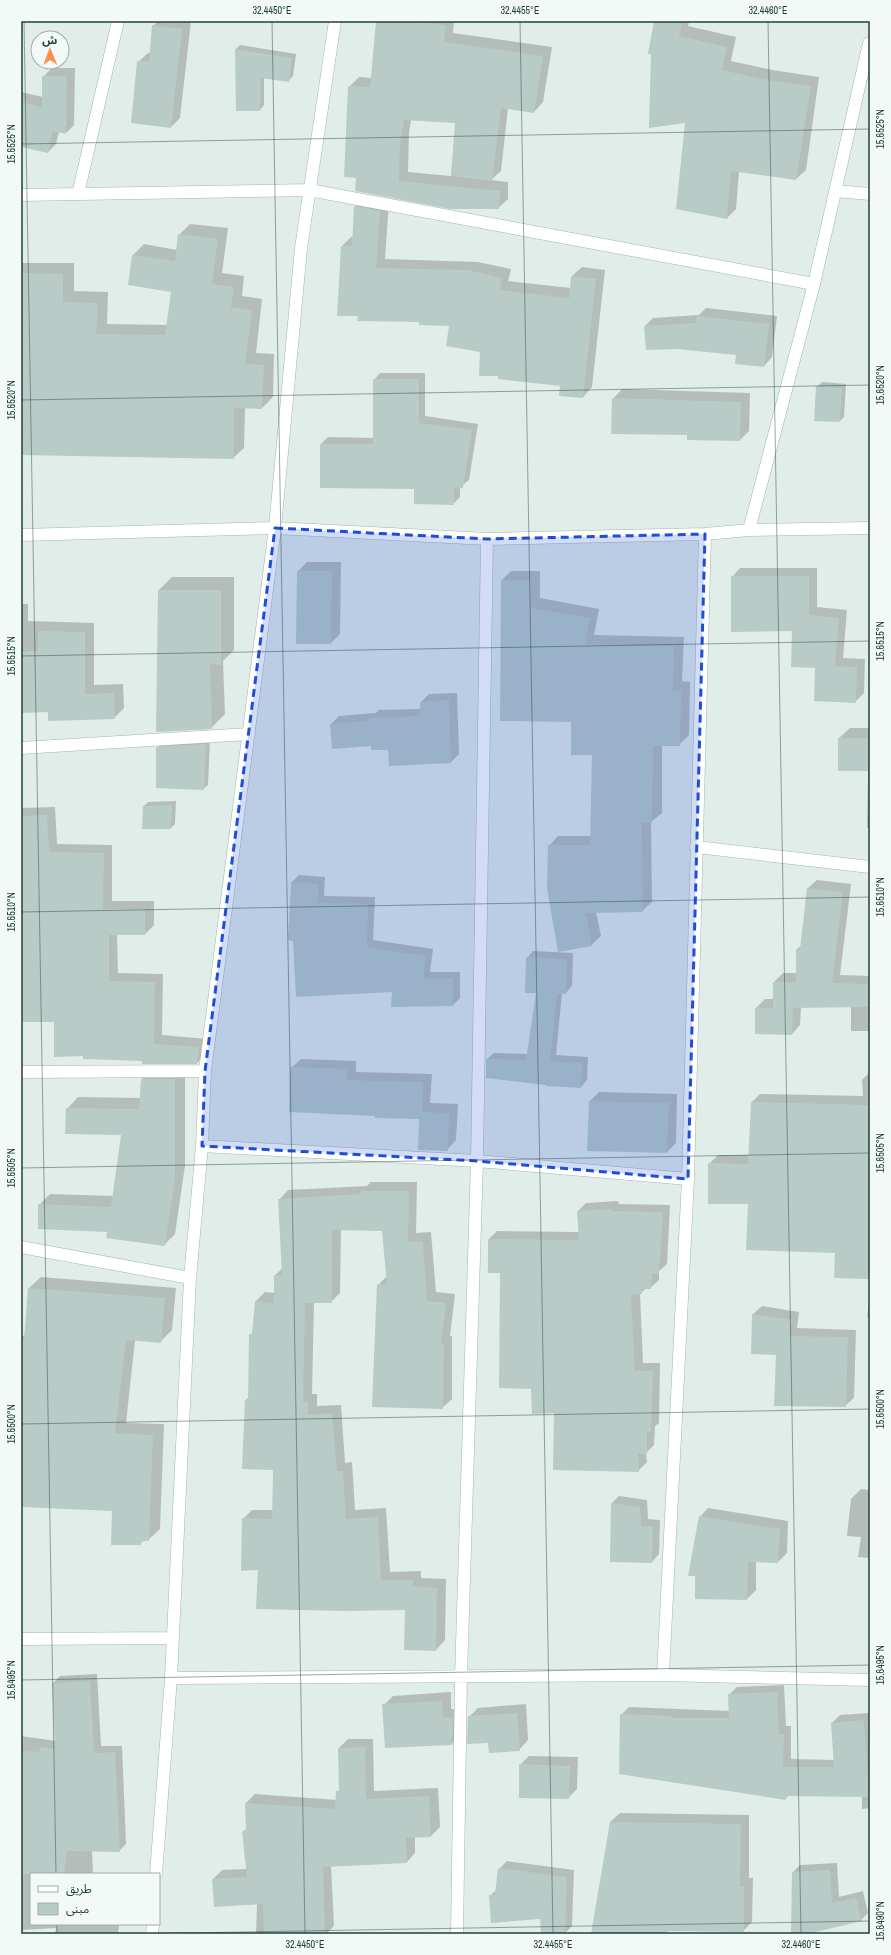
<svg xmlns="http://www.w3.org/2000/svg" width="891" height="1955" font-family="'Archivo Narrow','Noto Sans Arabic',sans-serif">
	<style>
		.shadow { fill: #0003; fill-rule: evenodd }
		.building { fill: #b9cbc6 }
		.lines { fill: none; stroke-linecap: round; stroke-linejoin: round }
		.minor-casing { stroke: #a3b6b1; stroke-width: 13 }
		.minor { stroke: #fff; stroke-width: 12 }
		.marked { fill: #1d4ed8; fill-opacity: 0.2; stroke: #1d4ed8; stroke-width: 3; stroke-dasharray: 8 5; stroke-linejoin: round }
		.ticks { fill: none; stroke: #20403b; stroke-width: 1; stroke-opacity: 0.45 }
		.neatline { fill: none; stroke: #20403b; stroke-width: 1.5 }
		.ticks-label { font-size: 10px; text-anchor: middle; fill: #20403b }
	</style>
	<rect width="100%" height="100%" fill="#e1ede9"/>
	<path class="shadow" d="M158,21h33l-11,97 -9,9 -33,-65 10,-9h3l2,-27z
		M377,21h77l-1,12 99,14 -9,55 -9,10 -26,-4 -7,63 -10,9 17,2v17l-10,9 -141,-31 -8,-90 10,-10 13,1zM411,120l45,2 -5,54 -43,-4 1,-39z
		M655,21h34l-1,5 48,11 -5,24 41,9 47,7 -13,93 -10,9 -57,-8 -3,38 -9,9 -41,-96z
		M240,45l56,9 -3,22 -5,5 -24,-4v28l-4,5 -24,-61z
		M52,68h23l-1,57 -8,8 -7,-1 -3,12 -8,8 -27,-6v-54l22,5v-20z
		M365,197l24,5 -4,57 93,3 33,7 -3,12 63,7 1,-12 10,-9 23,3 -13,117 -9,10 -22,-12 -62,-10 -18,-24 -31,-26 -91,-10h-21l4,-69 9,-9h3l1,-31z
		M190,224l38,4 -6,45 22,3 -2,20 20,3 -6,54 18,1 -1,43 -11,11h-17l-1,40 -11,10 -212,-45v-150h53v28l34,1 -1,32 61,1 4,-34 -39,-36 11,-11 33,6 2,-15z
		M706,308l71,8 -5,41 -8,9 -27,-11 -92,-29 8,-8 46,-3z
		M380,373h45v43l53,8 -9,56 -9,7v10l-7,7 -132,-60 7,-7 46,1v-58z
		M822,382l24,2 -2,33 -4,4 -23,-34z
		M622,389l128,4 -1,38 -9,9 -52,-1v-5l-75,-35z
		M307,562h34l-1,72 -9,9h-34l1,-72z
		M740,568h77v39l30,3 -4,48 22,1 -1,34 -9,9 -39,-35 -23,-37 -61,-53z
		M511,571h29v27l59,11 -5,26 90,2 -2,44 8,1 -1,53 -10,10h-17v68l-11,9 1,80 -10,9 -46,1 5,24 -10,9 -42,-99 9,-10h34l1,-82 -21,-33 -70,-141z
		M172,577h62v73l-11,11 2,53 -14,14 -52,-138z
		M21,604h7v17l66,2v62l29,-1 1,24 -10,10 -65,-7 -28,1z
		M457,693l2,61 -8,8 -61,2 -1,-15 -17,-4 -41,-21 8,-8 37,-3 3,-3 42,-1v-7l8,-8z
		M850,728h20v100h-3l1,-58h-29v-32z
		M210,740l-2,45 -5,4 -46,-41 5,-5z
		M176,801l-1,23 -4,4 -27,-22 4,-4z
		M55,807l2,37 55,1v56h42v24l-9,9h-28l1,39 45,1 -1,61 45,4 -1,15 -9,9 -113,-8 -29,-34h-34v-213z
		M299,875l26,2 -1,19 51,1 -2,43 60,9 -3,23h30v26l-7,7 -60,-14 -101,-109z
		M817,880l34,4 -11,91 30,1v55h-19v-25l-50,1 -1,18 -8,9 -36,-1v-25l9,-9h9v-17l9,-9h14v-24l5,-4 6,-57z
		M533,951l40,2 -1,33 -6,7h-4l-6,62 32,2 -1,23 -6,7 -34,-3 -60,-25 7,-6 34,1 9,-62 -10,-34z
		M301,1059l55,2v11l76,2 -2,29 28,1 -2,36 -9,10 -27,-32 -44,-3 -85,-47z
		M153,1068h32v98l-10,68 -11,11 -56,-14 -69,-26 11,-11 64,2 9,-62 -56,-25 11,-12 62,1 2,-19z
		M870,1072v206l-34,-26 -87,-49 -40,-39 9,-9h32l2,-53 8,-8 103,2 -1,-16z
		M599,1092l78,2 -1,49 -9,9 -79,-2 2,-49z
		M371,1182h46l-1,51 15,-1 5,60 19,2 -5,42h2v63l-10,9 -64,-123 9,-9 -4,-46 -42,-1 -1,64 -9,9h-17l-2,92h5v12l24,-1 4,58 7,-1 3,48 31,-2 4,64 31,-1v7l25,1 -1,61 -9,10 -30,-41 -147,-40 -16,-50 9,-9h21l1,-41 -28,-69 3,-3 1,-62 4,-4 2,-30 9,-9 10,1v-18l8,-7 -4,-68 9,-10 79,-4z
		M618,1201l1,3 51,1 -3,59 -8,7v9l-9,8h-3l-7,5 3,70h17l-1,60 -4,3 -1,19 -8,8 1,9 -9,9 -83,-59 -23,-24 -31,-116 -12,-33 8,-8 82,1 -1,-21 8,-8z
		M41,1277l135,11 -4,42 -11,11 -26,-1 -9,83 38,1 -4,105 -12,11h-4l-4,4 -27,-34 -92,-4v-168l5,-5 3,-45z
		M870,1297v20h-3z
		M762,1306l37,6 -2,16 59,2 -2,68 -9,8 -68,-52 -24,-40z
		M861,1489l9,1v68l-12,-1 3,-20 -14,-1 4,-37z
		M619,1496l28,4 1,19 12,1 -1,34 -7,8 -41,-1 1,-58z
		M708,1508l80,13 -1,32 -9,9 -22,-1v29l-9,9 -47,-82z
		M97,1674l4,72h21l4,98 -7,7h-27l1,23h-62v50l88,1 -1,9h-63l1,-6 -35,2v-194l35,5 -3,-58 7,-7z
		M784,1685l2,41h5v33l43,1 -2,-37 8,-8 30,-2v95l-8,1v-13l-73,-1 -4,4 -164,-84 8,-8 101,4 -1,-16 8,-8z
		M451,1692v17h11l-1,26 -9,9 -68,-39 9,-9z
		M526,1704l2,36 -9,10 -50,-33 9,-9z
		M348,1739h25l1,52 64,-3 2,39 -9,9 -16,1v16l-8,9 -76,4 3,60 -8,8h-70l1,-30 -44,-25 9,-9 25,-1 -4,-37 4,-4 -1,-25 9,-9 82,6v-8l3,-3 -1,-41z
		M529,1756l49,1 -1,32 -9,9 -48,-33z
		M620,1813l129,2v63h4l-1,44 -9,9 -74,-1 -1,2 -73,2 15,-112z
		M507,1861l67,9 -2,56 -7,7 -23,1 -1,-16 -51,-22 7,-7 2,-20z
		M837,1863l2,34 24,-6 5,22 -7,7 -58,14h-11l1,-62 7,-7z"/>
	<path class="building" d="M376,21h31l38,4 -1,17 99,14 -9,57 -33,-5 -9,73 -41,-5 4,-53 -51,-3 -4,23 -1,38 101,10 -1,18h-49l-95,-18 1,-13 -12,-1 4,-91 22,1z
		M654,21h28l-3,15 48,11 -5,23 40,9 49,7 -15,94 -65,-9 -4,48 -51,-10 9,-86 -36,5 2,-74h-3z
		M152,25l30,4 -11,99 -40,-5 6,-62 12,1z
		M235,49l57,9 -3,24 -28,-4 -1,33h-24z
		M42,76h25l-1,58 -13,-3 -5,22 -27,-6v-45l21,5z
		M354,206l26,5 -4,57 92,2 34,8 -2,12 69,8 2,-22 25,3 -13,119 -24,-2 1,-10 -62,-7v-3h-19l1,-24 -34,-6 3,-20 -30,-1v-3l-62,-1 1,-5h-21l4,-70h11z
		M178,234l40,5 -6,45 22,3 -3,20 21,3 -7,54 19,1 -2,44 -28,-1v51l-213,-4v-182l42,1v28l35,1 -2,31 69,1 6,-43 -43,-7 4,-30 43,6z
		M697,316l72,8 -5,43 -29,-3 1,-9 -59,-6 -31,1 -2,-24 52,-3z
		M373,379h46v44l53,7 -9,58 -9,1v16l-40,-1v-15l-94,-1v-44h53z
		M816,386l26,2 -2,34 -26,-1z
		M612,398l129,4 -1,39 -53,-1v-5l-76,-1z
		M297,571h35l-1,73h-35z
		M731,576h78v39l30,3 -4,48 22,1 -1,36 -42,-2 1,-33 -24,-1 1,-36 -61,1z
		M501,580h30l-1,28 60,10 -5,26 89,2 -1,45h8l-1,55h-27l-1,77h-10l1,89 -57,1 6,33 -34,6 -11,-64 1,-43h42l2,-90h-21v-33l-71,-1z
		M158,590h63v75l-11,-1 2,65 -56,3z
		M38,631l47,1v62l29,-1 1,26 -67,2v-9l-27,1v-61l17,-1z
		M449,700l2,63 -62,3 -1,-16h-17v-4l-39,3 -2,-25 39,-3v-3l51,-2v-14z
		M838,738h30v33h-30z
		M206,744l-2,46 -48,-2v-41z
		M172,805l-1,24h-29l1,-23z
		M47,815l2,37 55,1 -1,56h42v26h-36v46l46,1 -1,62 45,3 -2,17h-55v-3l-59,-2v-3l-29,1v-35h-33v-206z
		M291,882l28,2 -2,19 51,1 -1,43 59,9 -3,23 30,-1v28l-62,1 1,-15 -96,5 -3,-56 -5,-1z
		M807,888l36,4 -11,91 38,1v23l-77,1 -1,27 -37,-1v-26h18v-26h23v-33h4z
		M526,957l41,2 -1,35h-9l-7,67 32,2 -1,25 -35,-2v-1l-60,-7v-19l40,1 10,-67h-11z
		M290,1067l58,2 -1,11 76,2 -1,30 27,1 -1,38 -30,-1 1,-31 -44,-1v-2l-86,-4z
		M141,1079h34v99l-10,68 -59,-8 1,-6 -69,-3v-25l73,3 10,-72 -56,-1 1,-26 73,1z
		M589,1101l80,2 -2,50 -80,-2z
		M751,1102l119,3v174l-36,-1 1,-25 -89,-3 2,-46h-40v-41l40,1z
		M361,1191h48l-1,51 15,-1 4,60 19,2 -5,42h3l-1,64 -71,-2 5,-123 10,1 -5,-54 -50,-1v73h-27l-2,99h5v13l24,-2 5,58h6l3,48 32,-2 3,63h32v6l24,2 -1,63 -32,-1 1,-40 -60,1 -89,-2 2,-39 -17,1 1,-53 30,1 1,-49 -31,-1 3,-69h3l1,-66h3l3,-33 19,2v-28h8l-4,-76 83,-5z
		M611,1209v2l52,1 -4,61h-7l-1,16h-9v5l-11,1 4,76h18l-2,61h-4v22h-9l1,18 -86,-2 1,-57 -22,1 -1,-25 -32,-1 1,-115h-12v-34l91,1 -2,-29z
		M28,1288l137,10 -4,45 -35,-3 -11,93 38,2 -4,106h-8v4h-30l1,-34 -91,-4v-167l3,1z
		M752,1314l40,6 -3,16 59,1 -2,70 -72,-1 2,-51 -25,-1z
		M611,1503l29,4 1,19h12l-1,37 -42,-1z
		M699,1516l81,13 -2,34 -30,-1 -1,38 -52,-1v-23h-7z
		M90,1681l4,72 21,-1 5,100 -53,-1 -3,23h-43v-123l18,1 1,-5 15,2 -3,-66z
		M777,1692l2,42h5l-1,33h51l-3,-44 33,-3 5,77 -83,-1v4l-167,-26 1,-60 52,2v2h57l-1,-24z
		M442,1701l1,17 10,-1 -1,28 -67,3 -3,-44z
		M517,1713l3,38 -31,2 -1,-10 -21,1 1,-28z
		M365,1747l1,52 63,-3 2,41 -25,1 1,25 -84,4 2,67h-61l-1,-30 -49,3 -2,-28 35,-2 -5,-46h4l-1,-28 90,6 1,-18h3l-1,-43z
		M519,1764l51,2 -1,33 -50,-1z
		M610,1822l131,2 -1,63h4v45l-76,-1v2l-32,1h-45z
		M498,1868l69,9 -2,57h-24l-1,-15 -49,4 -2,-28h6z
		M830,1870l2,33 24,-5 6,23 -55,13h-16l1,-62z"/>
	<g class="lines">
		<defs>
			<path id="minor" d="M835,191l35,3
				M78,194l40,-173
				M21,195l288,-5 505,94
				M749,530l65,-246 55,-241
				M21,535l254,-7 212,11 218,-5 44,-4 121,-2
				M21,748l228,-14
				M696,847l174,20
				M21,1072l184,-1
				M202,1146l275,15 211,18
				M21,1247l169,31
				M21,1639l152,-1
				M663,1675l25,-496 17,-645
				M171,1678l492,-3 207,5
				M156,1874l15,-196 19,-400 12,-132 3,-75 70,-543 26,-280 34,-227
				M152,1934l1,-10
				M457,1934l4,-257 16,-516 10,-622"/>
		</defs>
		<use href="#minor" class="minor-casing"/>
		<use href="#minor" class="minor"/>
	</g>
	<path class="marked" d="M275,528l212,11 218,-5 -17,645 -211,-18 -275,-15 3,-75z"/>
	<path class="ticks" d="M24,21l32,1853M272,21l33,1913M520,21l33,1913M768,21l33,1913M21,144l849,-15M21,400l849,-15M21,656l849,-15M21,912l849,-15M21,1168l849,-15M21,1424l849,-15M21,1680l849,-15M57,1924v10M129,1934l741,-13"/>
	<rect width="891" height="1955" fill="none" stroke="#f2f9f7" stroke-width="44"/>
	<rect x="30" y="1873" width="130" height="52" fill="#f2f9f7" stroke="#9eafac"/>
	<rect x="38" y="1886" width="20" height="6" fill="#ffffff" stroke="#9eafac"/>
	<text x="66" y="1893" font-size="12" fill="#20403b">طريق</text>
	<rect x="38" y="1903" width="20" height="12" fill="#b9cbc6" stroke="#9eafac"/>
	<text x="66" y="1913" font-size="12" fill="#20403b">مبنى</text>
	<g transform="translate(50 50) rotate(359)"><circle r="19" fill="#f2f9f7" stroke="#9eafac"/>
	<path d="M0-3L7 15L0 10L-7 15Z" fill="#fd8e50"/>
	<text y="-6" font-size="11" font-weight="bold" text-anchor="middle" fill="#20403b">ش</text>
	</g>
	<rect x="22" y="22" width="847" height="1911" class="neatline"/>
	<g class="ticks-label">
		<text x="272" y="14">32.4450°E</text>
		<text x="520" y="14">32.4455°E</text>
		<text x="768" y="14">32.4460°E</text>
		<text transform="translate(880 129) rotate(-90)" y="4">15.6525°N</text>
		<text transform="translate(11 144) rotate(-90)" y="4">15.6525°N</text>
		<text transform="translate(880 385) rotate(-90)" y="4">15.6520°N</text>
		<text transform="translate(11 400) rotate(-90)" y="4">15.6520°N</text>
		<text transform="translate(880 641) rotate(-90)" y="4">15.6515°N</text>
		<text transform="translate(11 656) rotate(-90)" y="4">15.6515°N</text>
		<text transform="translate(880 897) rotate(-90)" y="4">15.6510°N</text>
		<text transform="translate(11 912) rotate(-90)" y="4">15.6510°N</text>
		<text transform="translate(880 1153) rotate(-90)" y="4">15.6505°N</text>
		<text transform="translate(11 1168) rotate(-90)" y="4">15.6505°N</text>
		<text transform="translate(880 1409) rotate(-90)" y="4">15.6500°N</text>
		<text transform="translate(11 1424) rotate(-90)" y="4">15.6500°N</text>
		<text transform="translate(880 1665) rotate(-90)" y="4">15.6495°N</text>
		<text transform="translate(11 1680) rotate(-90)" y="4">15.6495°N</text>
		<text transform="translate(880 1921) rotate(-90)" y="4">15.6490°N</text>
		<text x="305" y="1948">32.4450°E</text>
		<text x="553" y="1948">32.4455°E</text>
		<text x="801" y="1948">32.4460°E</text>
	</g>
</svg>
